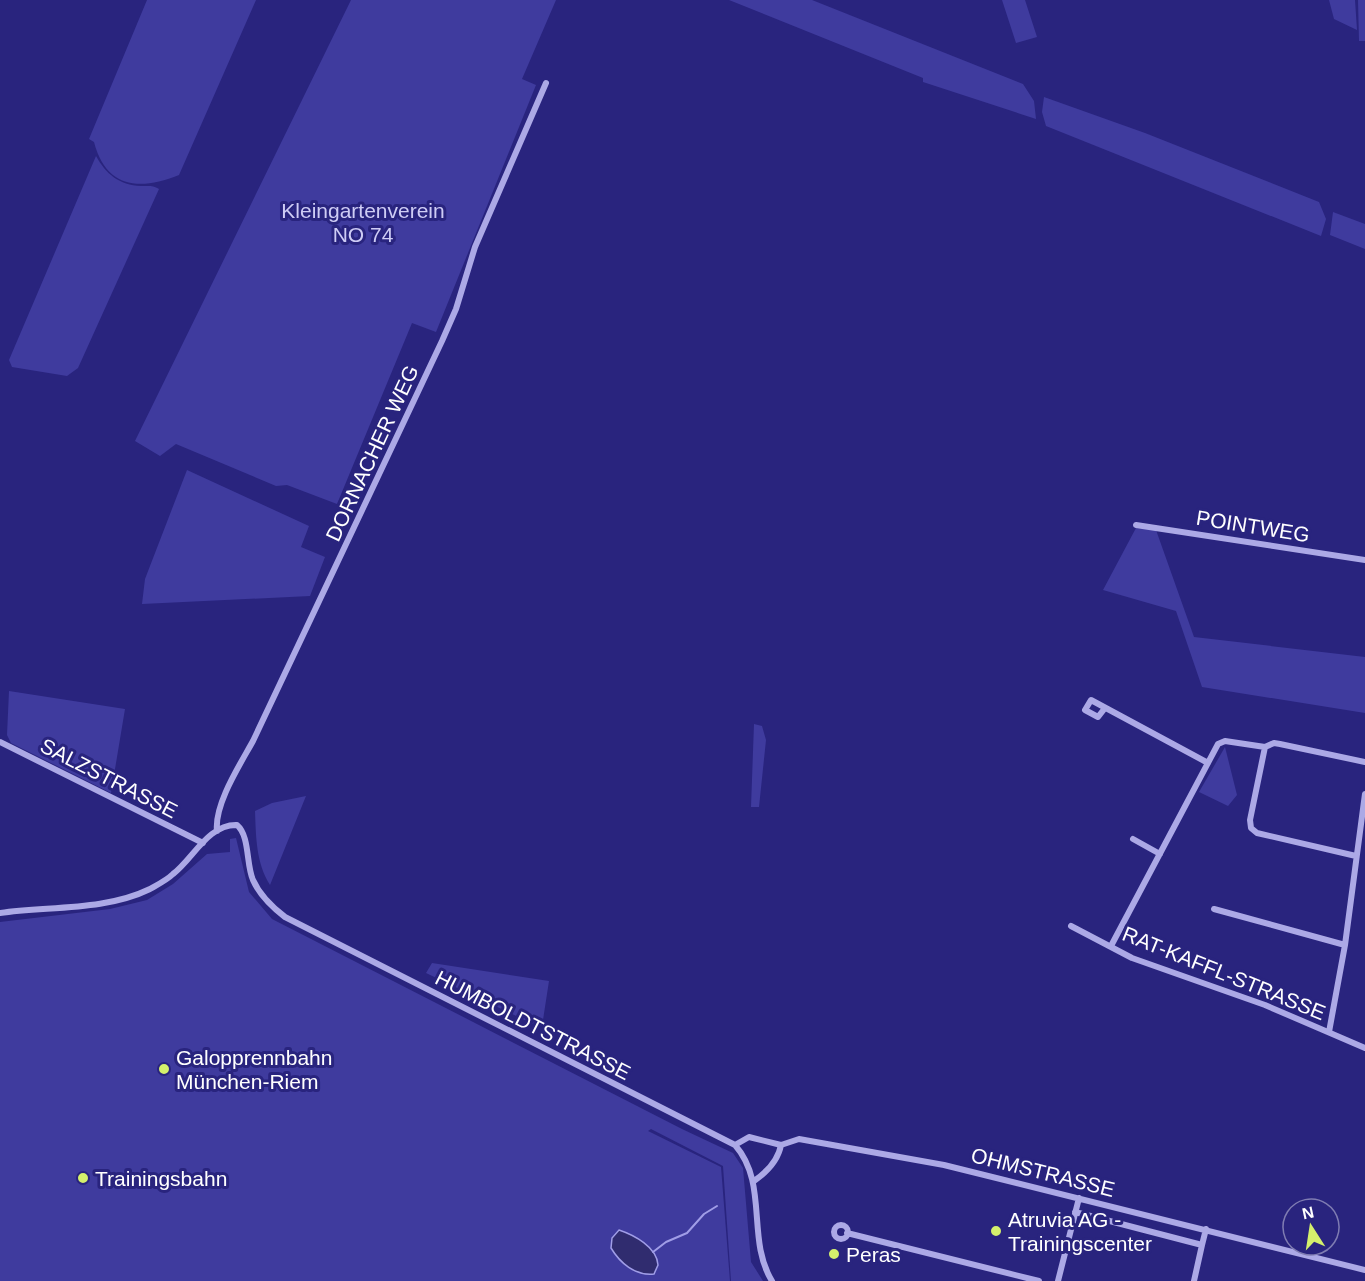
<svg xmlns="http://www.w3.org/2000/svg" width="1365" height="1281" font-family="Helvetica,sans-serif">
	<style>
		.green { fill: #3f3b9e }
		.water { fill: #302c6f; stroke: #a09de7; stroke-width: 1.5 }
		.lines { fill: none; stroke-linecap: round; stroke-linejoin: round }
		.stream { stroke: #a09de7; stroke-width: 2 }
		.minor { stroke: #aca9e6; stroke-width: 6 }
		.poi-dot { fill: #d4f06c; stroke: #29247e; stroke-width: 2 }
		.labels { text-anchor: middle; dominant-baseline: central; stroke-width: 6; stroke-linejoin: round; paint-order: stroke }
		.park-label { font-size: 21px; fill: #ceccf5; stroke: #29247e }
		.street-label { font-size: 21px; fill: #fff; stroke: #29247e }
		.poi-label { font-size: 21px; fill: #fff; stroke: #29247e; text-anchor: start }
	</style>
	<rect width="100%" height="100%" fill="#29247e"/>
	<path class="green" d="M147,0h109l-77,175c-40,16 -73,13 -85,-33l-5,-3z
		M351,0h205l-34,79 14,6 -100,247 -24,-9 -75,181 -50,-19 -11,1 -100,-42 -16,12 -25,-15z
		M729,0h83l211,84 11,17 2,18 -113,-37v-4z
		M1002,0h23l12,37 -21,6z
		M1329,0h26l2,30 -23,-11z
		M1358,0h7v41h-6z
		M1044,97l101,36 174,69 7,17 -5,17 -275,-110 -4,-14z
		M96,156c10,18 23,29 45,30 7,0 12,-1 18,3l-81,179 -11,8 -55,-9 -3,-7z
		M1333,212l32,12v25l-35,-14z
		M187,470l122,56 -8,21 24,10 -15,39 -168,8 3,-25z
		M1136,528l20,2 38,107 171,20v56l-163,-26 -26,-76 -73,-21z
		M9,691l116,18 -14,84 -100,-50 -4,-8z
		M754,724l8,2 4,14 -7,67h-8z
		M1225,747l12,48 -9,11 -29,-14z
		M306,796l-36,89c-14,-22 -14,-48 -15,-74l17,-8z
		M236,838l13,54 23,27 410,210 51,24 10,15 8,94 12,19h-32l-8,-115 -72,-37 -3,2 73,36 9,114h-730v-359l110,-13 37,-9 26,-16 34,-30 23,-2v-13z
		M432,963l117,18 -6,39 -10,4 -107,-51z"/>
	<path class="water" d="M619,1230c15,5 38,17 39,35l-4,9c-19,2 -34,-11 -43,-26l1,-10z"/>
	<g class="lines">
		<path class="stream" d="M653,1252l13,-10 21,-9 17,-19 13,-8"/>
		<path class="minor" d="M1136,525l229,35
			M1105,708l-7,9 -13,-7 6,-10 117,63
			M0,742l203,101
			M217,831c-3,-27 24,-68 36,-90l189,-400 14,-32 19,-62 71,-164
			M1133,839l27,15
			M1356,856l-99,-23 -6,-5 -1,-8 15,-73 9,-4 6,1 85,18
			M1214,909l131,36
			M0,913c48,-7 105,-2 150,-24 7,-4 17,-9 23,-15 20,-15 35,-50 64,-49 13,11 9,40 16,55 7,16 19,27 32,37l450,228c34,39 11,94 37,136
			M1071,926l61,32 133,47 100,43
			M1111,946l107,-202 7,-3 40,6
			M1329,1032l16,-87 20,-151
			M735,1145l14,-8 32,8 18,-6 145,26 421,105
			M754,1181c13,-9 24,-20 27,-36
			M1075,1212l127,33 -8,36
			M834 1232a7 7 0 1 1 14 0a7 7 0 1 1-14 0Z
			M847,1233l192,48
			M1202,1245l4,-16
			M1058,1281l21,-83"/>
	</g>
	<g class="poi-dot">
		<circle cx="164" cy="1069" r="6"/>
		<circle cx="83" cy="1178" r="6"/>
		<circle cx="996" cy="1231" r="6"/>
		<circle cx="834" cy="1254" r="6"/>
	</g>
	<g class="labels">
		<g class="park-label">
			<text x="363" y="210">Kleingartenverein<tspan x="363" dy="24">NO 74</tspan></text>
		</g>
		<g class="street-label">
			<text transform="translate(372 453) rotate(-65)">DORNACHER WEG</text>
			<text transform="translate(1253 526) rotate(9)">POINTWEG</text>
			<text transform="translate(109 778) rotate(27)">SALZSTRASSE</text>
			<text transform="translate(1224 973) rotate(22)">RAT-KAFFL-STRASSE</text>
			<text transform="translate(533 1025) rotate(27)">HUMBOLDTSTRASSE</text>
			<text transform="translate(1043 1172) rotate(14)">OHMSTRASSE</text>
		</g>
		<g class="poi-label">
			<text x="176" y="1057">Galopprennbahn<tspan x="176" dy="24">München-Riem</tspan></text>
			<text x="95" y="1178">Trainingsbahn</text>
			<text x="1008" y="1219">Atruvia AG -<tspan x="1008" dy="24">Trainingscenter</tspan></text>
			<text x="846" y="1254">Peras</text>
		</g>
	</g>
	<g transform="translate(1311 1227) rotate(348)"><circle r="28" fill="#29247e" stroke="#7f7cb2" stroke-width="1.5"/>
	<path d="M0-4.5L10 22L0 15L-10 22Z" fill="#d4f06c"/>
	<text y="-9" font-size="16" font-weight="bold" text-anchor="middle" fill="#ffffff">N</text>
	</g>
</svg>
